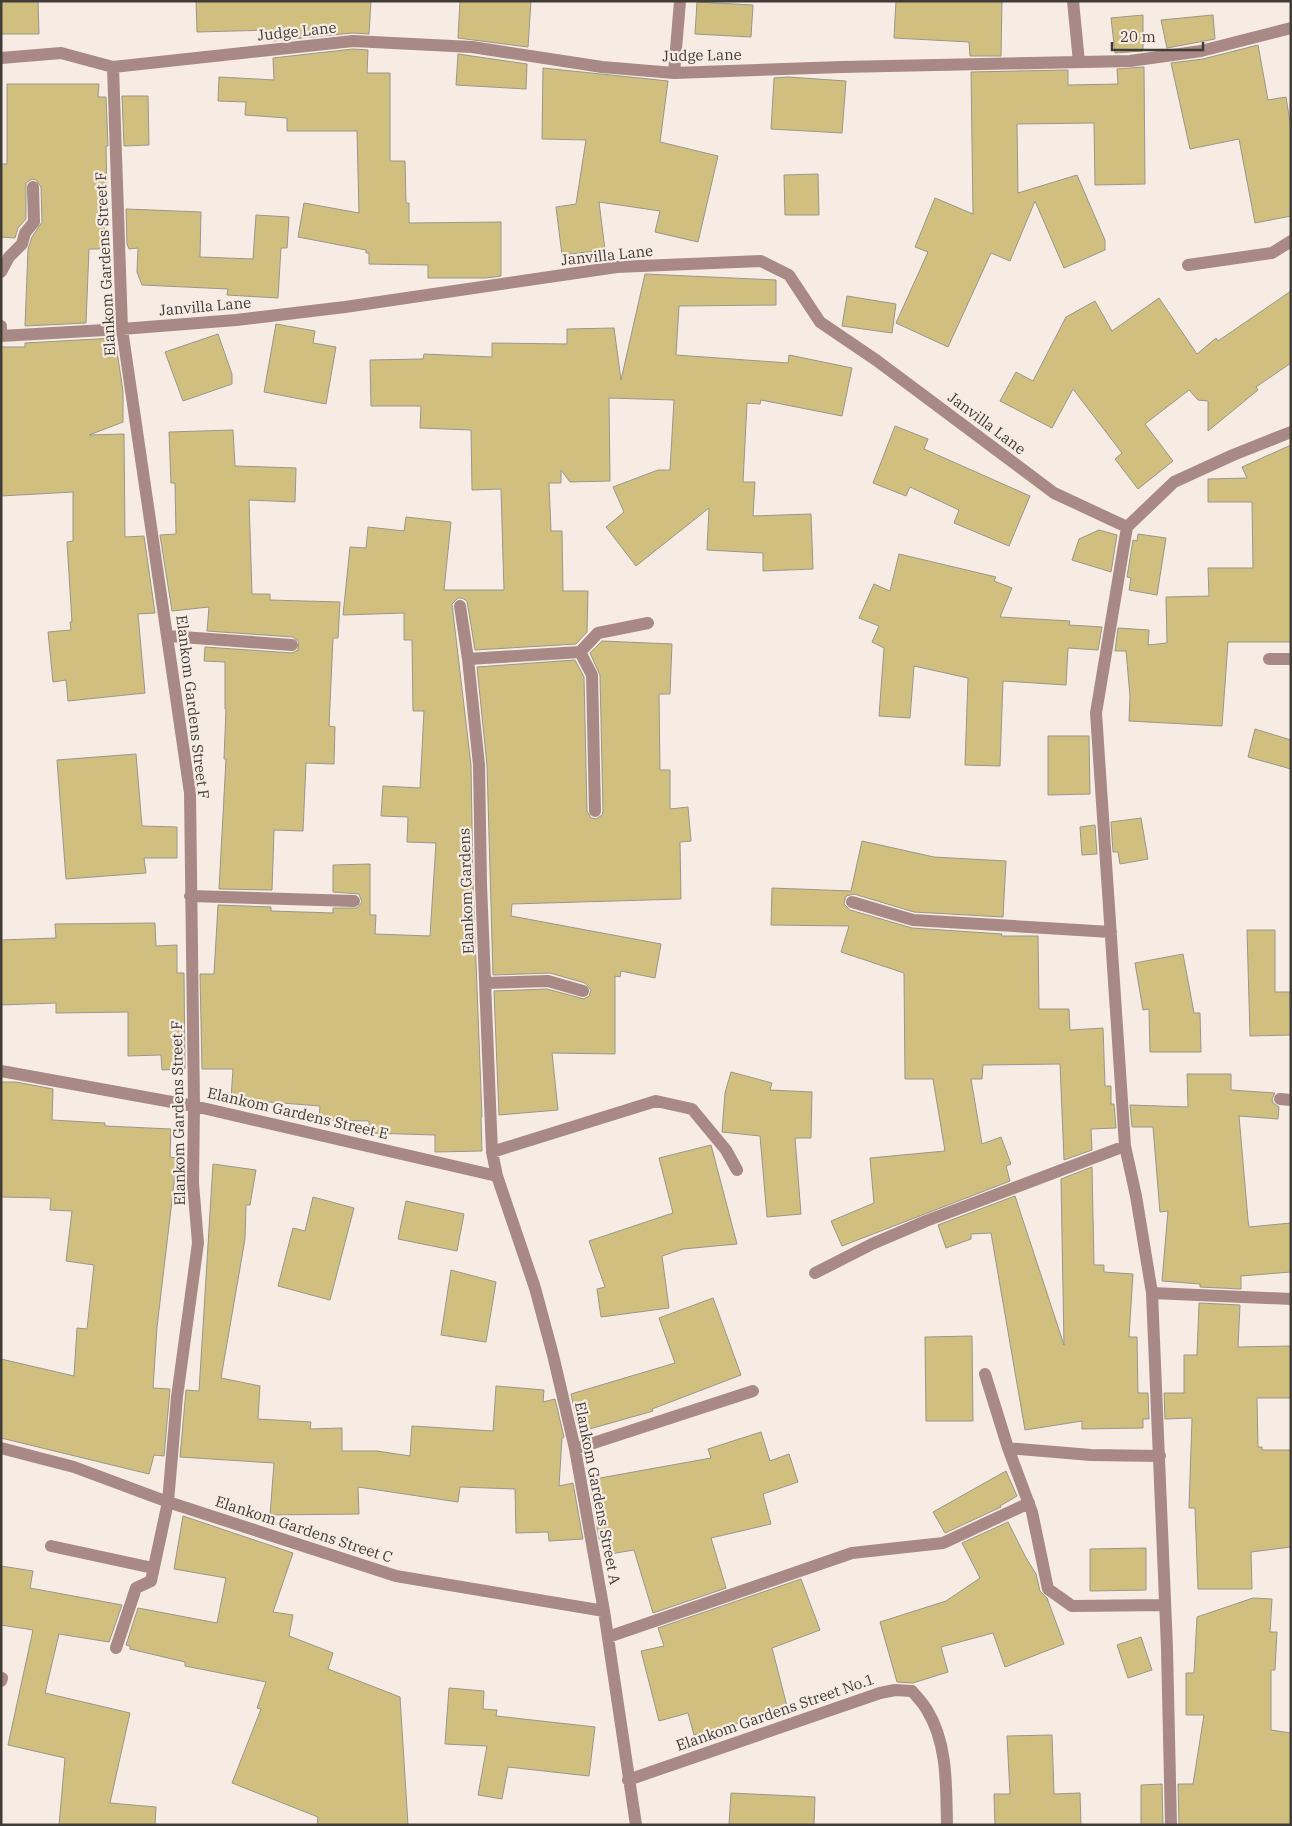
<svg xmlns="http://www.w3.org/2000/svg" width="1292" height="1826" font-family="'IBM Plex Serif',serif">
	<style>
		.building { fill: #d1bf80; stroke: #99968b }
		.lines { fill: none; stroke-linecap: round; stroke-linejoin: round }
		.minor { stroke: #a88985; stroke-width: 12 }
		.labels { text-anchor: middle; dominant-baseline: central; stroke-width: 4.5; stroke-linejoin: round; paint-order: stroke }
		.street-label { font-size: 15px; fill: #403c38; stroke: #f7ece4 }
	</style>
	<rect width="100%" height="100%" fill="#f7ece4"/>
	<path class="building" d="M1,1h37l1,33h-38z
		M196,1h175l-2,33 -17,-1 -79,8v-11l-76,2z
		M460,1h71l-3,46 -70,-9z
		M896,1h106l-1,55h-31l-1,-14 -75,-4z
		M697,2l56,3 -2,32 -56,-3z
		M1143,15v36l-28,2 -4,-35z
		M1213,15l2,24 -48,9 -6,-28z
		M1258,45l10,55 18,-3 5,31v88l-36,7 -16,-84 -49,10 -19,-86 32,-4z
		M353,49l15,1 -1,23h23v88h15l1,42h3v20l92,-1v54l-15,2h-58v-13l-59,-1v-11h-3v-3l-68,-13 6,-34 55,10 -2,-82h-70v-13l-42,-3 1,-13 -28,-1 1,-24 55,3 -1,-22z
		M458,54l69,10 -1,25 -70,-4z
		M1144,67l1,117 -50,1 -1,-62 -77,1 1,69 59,-18 28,65v10l-41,18 -29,-67 -25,60 -19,-8 -43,94 -52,-24 32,-71 -13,-5 20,-49 38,16 -2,-142 97,-2v15l50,-1 -1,-15z
		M543,68l125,13 -8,61 58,14 -20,86 -43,-10 5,-21 -61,-9 6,48 -43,5 -6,-48 20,-3 10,-64 -44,-1z
		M788,77l58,4 -4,52 -71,-4 3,-51z
		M7,84h92l-1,13h8l2,49h-2l1,51 -6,2 6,50h-18l-3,74 -61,3 3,-77 4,-12 10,-15 -1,-35 -5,-7 -4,-1 -6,4v36l-8,9 -3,10 -14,-1v-73h6z
		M122,96h26l1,49 -25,1z
		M818,174l1,41h-34l-1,-40z
		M126,209l75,3 -1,45 53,2 3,-44 33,2 -2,31h-6l-3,50 -51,-3 1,-6 -86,-4 -5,-13 1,-24 -9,1 -2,-5z
		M645,274l131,6v25l-97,1 -3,49 112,8 1,-8 63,13 -10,48 -81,-16 -1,4 -13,-1 -4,79h12l-2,34 58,-2 2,55 -50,2v-18l-56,-3 2,-42 -73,58 -30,-39 18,-15 -11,-25 45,-17h12l4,-70 -65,-2 1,83 -40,1 -9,-12v13h-12l2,48h11l1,60h25l-1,41 -11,12 -101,6 -8,-49 -5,-3h-4l-6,6 19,161 2,119 9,233h-1l1,34 -47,1v-17l-66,-2v-12l-50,-1 1,-14 -89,-7 2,-30h-31l-2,-95h14l4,-69 53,2v4l62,2v-5h24l5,-6 -3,-8 -26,-2v-27l37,-1v51h6l-1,19 55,2 6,-93 -29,-1 1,-25 -27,-1 2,-30 37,2 4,-77h-11l-1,-71h-8v-27l-61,2 7,-68 16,1 2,-21 36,4 2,-14 45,5 -7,68h60l-3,-101 -29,1 -1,-60 -51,-2 1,-22h-50l-1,-46 53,-1 1,-5 68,3v-14l75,1v-15l47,-1 7,52z
		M1291,291v72l-35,24 2,3 -50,41v-30l-10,-1 -9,-10 -44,34 28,37 -35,28 -23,-30 7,-6 -49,-64 -21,39 -52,-27 16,-29 17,9 33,-64 29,-16 17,30 47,-33 38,56 19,-16 2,3z
		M847,296l49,8 -4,29 -50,-7z
		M276,324l39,7 -2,12 23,4 -10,57 -62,-12z
		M218,334l14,40v10l-49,17 -18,-49z
		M115,338l8,53v31l-34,13 35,-1 1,103 19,-1 11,77 -17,1 7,79 -77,8 -2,-21 -13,2 -5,-50 23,-2 -1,-8h2l-5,-80 6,-1v-49l-72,4v-149h24v-4z
		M895,426l33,13 -4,10 106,47 -21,50 -55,-23 5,-13 -49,-23 -4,9 -33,-13z
		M233,430l2,36 61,2 -1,34 -46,-2 3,94h18v6l70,2 -2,36h-5l-4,88 6,1 -1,37 -28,-1 -3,68 -29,-1 -2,60 -53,-1 7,-130h-2l2,-50h-1v-47l-21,-1 1,-14 87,6 6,-3 1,-8 -6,-5 -86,-6 2,-24 -37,4 -12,-76 16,-1 -1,-51h-4l-2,-51z
		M1291,445v197h-63l-6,84 -93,-5 1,-25 -4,-45h-11l3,-23 31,2 -1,15 19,-2 -1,-46 43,-1 -1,-28h45l-1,-66h-44v-23l39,-1 -5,-11z
		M1099,530l18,5 -6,37 -39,-12 7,-21z
		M1138,534l28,4 -9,57 -28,-5 2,-12 -4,-1 6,-37 4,1z
		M899,554l97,23 -2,4 18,7 -12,29 70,4 -1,4 33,2 -4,23 -30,-2 -2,37 -63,-4 -3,85 -35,-1 3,-87 -54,-12 -4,52 -31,-2 5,-68 -12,-6 7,-16 -20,-8 15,-34 16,7z
		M602,641l70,3 -2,50h-11l1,76h10v39l18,-2 3,34 -11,1 1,57 -169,5 -1,12 150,28 -6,34 -34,-7 -1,6 -5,-1v78l-63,-1 6,57 -59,5 -5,-124 53,-2 37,10 5,-3 2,-6 -6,-7 -35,-10 -57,2 -6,-210 -10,-98 98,-7 9,17 3,134 4,7 5,1 6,-4 1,-4 -3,-136 -10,-22z
		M1255,729l36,11v29l-43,-12z
		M1048,736h41l1,58 -42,1z
		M136,754l6,72 35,1v31h-33l2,15 -80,6 -9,-119z
		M1141,818l7,41 -28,5 -2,-12h-5l-2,-30z
		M1095,825l2,29 -15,1 -2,-28z
		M862,841l72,16 72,4 -3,56 -89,-5 -60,-18 -8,2 -2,8 6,6 62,18 90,6 -1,2h37l1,73h30l1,21 33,-2 2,58h6v18h3l2,24 -25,1 1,21 -28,10 -4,-96 -77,1 -1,14h-11l11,65 19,-7 10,27 -5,2 4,15 -168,65 -11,-25 43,-18 -4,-45 75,-7 -12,-72h-28l-1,-106 -63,-21 8,-26 -78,-1 1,-37 79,3z
		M155,923l1,23 21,-1v28h7l1,96 -23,1 -1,-15 -33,1v-44l-72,1v-10l-55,2v-65l55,-2 -1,-14z
		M1247,930h28v62h15l1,43 -41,1z
		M1183,954l11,59h6l1,39h-51l-1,-43 -6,1 -8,-47z
		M731,1072l41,11 -2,7 42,2 -1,46h-16l6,76 -34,3 -7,-81 -38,-4 3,-39z
		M1187,1074h44v16l44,3 -3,6 1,4 6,4 -1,12 -39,-3 9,104 1,7 42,-4v49l-50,4v13l-41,-2v-3l-38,-3 6,-70 -8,1 -7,-85h-21l-2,-22 58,2z
		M1,1082h15l37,7 -1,31 53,3v3l66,3 -1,28 7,1 -20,169 -4,61 17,1 -6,67 -10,-1 -5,19 -148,-36v-79l73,17 3,-48 10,1 7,-64 -28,-4 6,-50 -22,-1 1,-12 -50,-1z
		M711,1145l26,99 -54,5 -21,7 7,52 -68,9 -4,-28 8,-2 -16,-46 84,-28 -14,-55z
		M213,1164l43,6 -6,35h-4l-1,34 -24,139 39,8 -2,33 53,3 -1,7 32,-1v23h35l33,5 2,-30 81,5 3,-45 48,4 -1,12 12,-3 9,38 -2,1 -3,48 14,-3 10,56 -34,2 -1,-9 -32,1 -1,-44 -55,-2 -2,15 -100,-15 1,27 -89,1 4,-52 -94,-6 6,-67 13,1z
		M1092,1167l2,98h10v7l29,2 -4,63h8l1,56h10l1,26h-6v9l-61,1v-8l-57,9 -34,-197 -20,1v5l-25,9 -8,-23 77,-29 49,149 -3,-166z
		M313,1197l41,11 -24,92 -52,-14 15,-58 12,3z
		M406,1201l58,13 -7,37 -59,-12z
		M451,1270l45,12 -10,60 -45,-7z
		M713,1298l28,77 -89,34 1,2 -74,21 -8,-38 104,-31 -16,-45z
		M1199,1303l41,2 -2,42 53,-1v52h-34l1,49h4v3h29v97l-40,5 1,37h-54l-3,-81h-6l3,-90 -27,1 -1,-26h20v-38h13z
		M972,1336l1,85h-47l-1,-84z
		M761,1432l9,29 19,-7 9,28 -35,12 8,30 -60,14 15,50 -73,25 -19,-63 -30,5 -3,-16h-2l-10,-59 122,-22 -3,-9z
		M1006,1471l11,25 -17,10 1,1 -56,26 -12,-21z
		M183,1516l110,37 -20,59 20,3 -4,21 44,17 -5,16 72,28 8,128h-91l1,-8 -86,-34 29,-74 -4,-1 9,-26 -81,-16v-4l-55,-13v-3l-4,-1 12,-37 79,15 9,-45 -52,-9z
		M1008,1522l17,34 11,18 4,17 7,7 17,46 -59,23 -12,-34 -52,14 7,25 -35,11 -16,-1 -17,-60 66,-21 34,-23 -18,-35z
		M1146,1548v42l-56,1v-42z
		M1,1566l32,5 -3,17 92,17 -13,37 -50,-8 -14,59 85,20 -20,90 46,4 -1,18h-96l6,-67 -57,-13 25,-115 -32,-5z
		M801,1579l19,51 -48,18 16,62 -94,25 -6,-22 -29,8 -18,-70 23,-5 -6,-18z
		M1253,1598l19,1 -2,33h7l-2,38h-4v60l20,3v92h-112l-1,-41h15l11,-69h-18v-42h8l3,-56z
		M1141,1637l11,33 -24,8 -11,-33z
		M449,1688l35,3 -1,18 14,1 -1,6 99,11 -6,49 -81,-9 -6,32 -24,-4 9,-49 -42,-2z
		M1052,1735l2,59 26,-1 1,32h-86l-1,-31h16l-3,-58z
		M1162,1784l1,41h-22v-40z
		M731,1793l84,4 -1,28h-85z"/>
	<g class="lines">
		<path class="minor" d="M1073,1l6,61
			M1,58l60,-5 52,14 240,-26 119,6 130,20 72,6 168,-6 288,-6 71,-10 90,-23
			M113,67l9,262 68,464 4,313 -1,77 5,60 -21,154 -9,105 -17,79 -15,7 -20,60
			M674,73l6,-72
			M1188,265l84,-12 19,-12
			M1,272l8,-15 13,-13 3,-11 9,-11 -1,-35
			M1,326v10l121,-7 114,-9 109,-13 272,-40 144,-6 28,14 31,47 56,38 178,133 73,34
			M460,606l8,53 11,106 2,119 11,268 5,24 38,112 18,67 22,94 29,162 32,214
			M168,636l124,9
			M580,652l12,23 3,136
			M468,659l112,-7 18,-19 50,-10
			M1269,659h22
			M190,896l164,5
			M852,902l61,18 198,12
			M485,983l63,-2 35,10
			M1,1071l193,35 303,70
			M1280,1099l11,1
			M492,1152l164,-51 36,8 34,41 11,20
			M815,1273l57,-29 54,-23 199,-75
			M1152,1293l139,6
			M985,1374l23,74 24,64 16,77 24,17 93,-1
			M1,1448l73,19 94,35 228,74 208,35
			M1008,1448l83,7 69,1
			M575,1449l178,-58
			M51,1546l102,22
			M608,1637l244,-84 91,-10 86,-40
			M1,1681l1,-3
			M628,1780l252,-87 15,-3 17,1c5,6 11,12 15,19 21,34 19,77 20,115
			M1171,1825l-4,-177 -15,-355 -16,-97 -11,-50 -29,-433 31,-186 47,-45 59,-27 58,-23"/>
	</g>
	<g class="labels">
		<g class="street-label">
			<text transform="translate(297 31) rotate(-6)">Judge Lane</text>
			<text transform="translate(702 55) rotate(-1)">Judge Lane</text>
			<text transform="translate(607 255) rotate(-6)">Janvilla Lane</text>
			<text transform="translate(105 264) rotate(-93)">Elankom Gardens Street F</text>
			<text transform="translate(205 306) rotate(-5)">Janvilla Lane</text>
			<text transform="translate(987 423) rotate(37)">Janvilla Lane</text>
			<text transform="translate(193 707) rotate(83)">Elankom Gardens Street F</text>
			<text transform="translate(466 891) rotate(-92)">Elankom Gardens</text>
			<text transform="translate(178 1113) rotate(-91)">Elankom Gardens Street F</text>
			<text transform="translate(298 1113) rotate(13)">Elankom Gardens Street E</text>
			<text transform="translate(598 1493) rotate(79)">Elankom Gardens Street A</text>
			<text transform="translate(304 1529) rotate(18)">Elankom Gardens Street C</text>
			<text transform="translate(775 1712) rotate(-19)">Elankom Gardens Street No.1</text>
		</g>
	</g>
	<rect width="1292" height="1826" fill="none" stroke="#403c38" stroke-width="5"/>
	<path d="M1112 42v8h91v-8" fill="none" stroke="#403c38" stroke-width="2.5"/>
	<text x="1120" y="42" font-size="15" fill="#403c38" stroke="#f7ece4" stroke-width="4" paint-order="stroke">20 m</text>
</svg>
